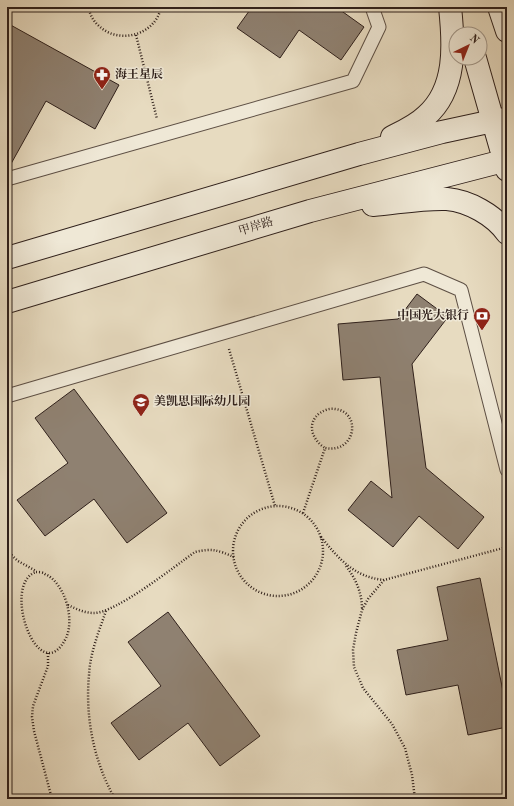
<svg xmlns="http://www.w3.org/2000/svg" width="514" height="806" font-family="'Old Standard TT','Noto Serif SC',serif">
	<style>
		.building { fill: #8f8171; stroke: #2f201b }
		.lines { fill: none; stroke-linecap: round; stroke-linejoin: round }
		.service-casing { stroke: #5d4f44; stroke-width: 15 }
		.secondary-casing { stroke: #2f201b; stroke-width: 24 }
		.path { stroke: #2f201b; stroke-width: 2.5; stroke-dasharray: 1 2; stroke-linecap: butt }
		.service { stroke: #efe8d6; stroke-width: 13 }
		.secondary { stroke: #efe8d6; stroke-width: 22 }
		.labels { text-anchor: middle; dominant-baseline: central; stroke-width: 3; stroke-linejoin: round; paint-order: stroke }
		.poi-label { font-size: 12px; font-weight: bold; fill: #2f201b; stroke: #efe8d6; text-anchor: start }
		.street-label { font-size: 12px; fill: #2f201b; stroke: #efe8d6 }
	</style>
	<rect width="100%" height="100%" fill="#e7dbc0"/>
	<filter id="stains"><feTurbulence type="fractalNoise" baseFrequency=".005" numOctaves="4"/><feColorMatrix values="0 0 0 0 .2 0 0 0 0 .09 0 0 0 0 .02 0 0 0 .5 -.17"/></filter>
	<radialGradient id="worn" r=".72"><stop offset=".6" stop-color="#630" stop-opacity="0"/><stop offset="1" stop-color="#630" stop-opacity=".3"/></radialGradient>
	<path class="building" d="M252,7h84l28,20 -23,33 -42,-30 -19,28 -43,-30z
		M7,23l112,62 -24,44 -49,-28 -39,70z
		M417,294l31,23 -36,47 14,104 58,49 -26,32 -39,-33 -26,31 -45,-37 23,-29 21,17 -12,-121 -37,3 -5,-56 60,-5z
		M74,389l93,124 -40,30 -33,-44 -49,37 -28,-36 51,-37 -33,-45z
		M480,578l27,133v16l-39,8 -10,-50 -52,10 -9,-45 51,-10 -11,-53z
		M168,612l92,124 -40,30 -32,-43 -49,37 -28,-37 50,-37 -33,-44z"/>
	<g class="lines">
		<defs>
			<path id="service" d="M7,179l346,-98 26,-54 -7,-20
				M7,396l417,-122 37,16 46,180"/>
			<path id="secondary" d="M499,7l8,24
				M475,58l32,112
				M392,137c12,-6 25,-12 34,-21 31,-27 28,-72 24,-109
				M373,205c24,-2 50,-7 74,-6 22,2 47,16 60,34
				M7,258l352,-104 83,-22 51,-11 14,-2
				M7,302l303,-91 197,-51"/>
		</defs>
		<use href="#service" class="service-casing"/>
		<use href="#secondary" class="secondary-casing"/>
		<path class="path" d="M88,7c2,7 5,14 11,19 20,19 57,9 62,-19
			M136,35l21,84
			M229,349l46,157
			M233 551a45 45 0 1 1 90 0a45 45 0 1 1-90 0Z
			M303,513l22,-65c31,6 37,-36 10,-39 -5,-1 -11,1 -15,4 -14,10 -8,27 5,35
			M321,537c18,22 33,40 63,43
			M7,551l11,10 18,10
			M346,566c10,13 16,27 16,43
			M36,572c3,0 7,0 9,2 20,9 30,45 21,64 -27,54 -66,-54 -30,-66z
			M68,605c8,4 17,8 26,8 22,0 81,-47 101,-61 18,-4 22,-2 39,5
			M106,611c-7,20 -16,42 -17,64 -4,43 5,87 26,124
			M48,653v13l-15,40 -1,11 2,14 18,68
			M415,799l-3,-24 -7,-27 -13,-24 -29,-36 -9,-21 -1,-17 3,-17 6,-23 6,-11 16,-19 123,-33"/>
		<use href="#service" class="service"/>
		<use href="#secondary" class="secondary"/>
	</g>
	<defs>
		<symbol id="pharmacy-pin" viewBox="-11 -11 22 30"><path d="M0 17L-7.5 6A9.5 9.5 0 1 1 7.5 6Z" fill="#8f2418" stroke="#efe8d6"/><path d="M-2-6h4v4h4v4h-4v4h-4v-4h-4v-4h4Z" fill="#fff"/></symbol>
		<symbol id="bank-pin" viewBox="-11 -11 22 30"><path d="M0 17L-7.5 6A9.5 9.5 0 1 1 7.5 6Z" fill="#8f2418" stroke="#efe8d6"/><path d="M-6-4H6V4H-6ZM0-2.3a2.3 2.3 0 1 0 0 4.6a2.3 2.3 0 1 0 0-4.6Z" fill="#fff"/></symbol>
		<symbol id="school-pin" viewBox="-11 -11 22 30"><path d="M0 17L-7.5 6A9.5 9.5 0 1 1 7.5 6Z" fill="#8f2418" stroke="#efe8d6"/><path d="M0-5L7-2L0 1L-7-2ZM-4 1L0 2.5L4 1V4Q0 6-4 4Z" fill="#fff"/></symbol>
	</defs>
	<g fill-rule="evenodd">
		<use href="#pharmacy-pin" x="92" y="65" width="20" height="27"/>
		<use href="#bank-pin" x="472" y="306" width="20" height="27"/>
		<use href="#school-pin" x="131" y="392" width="20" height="27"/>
	</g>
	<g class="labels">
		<g class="poi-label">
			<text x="115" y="75">海王星辰</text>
			<text x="469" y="316" text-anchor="end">中国光大银行</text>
			<text x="154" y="402">美凯思国际幼儿园</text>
		</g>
		<g class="street-label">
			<text transform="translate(256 227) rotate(-17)">甲岸路</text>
		</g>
	</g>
	<rect width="514" height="806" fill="none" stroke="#e7dbc0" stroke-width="24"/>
	<rect x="8" y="8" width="498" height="790" fill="none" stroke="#2f201b" stroke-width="2"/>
	<rect x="12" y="12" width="490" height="782" fill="none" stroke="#2f201b"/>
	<g transform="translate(468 46) rotate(43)"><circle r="19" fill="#efe8d6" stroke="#a2988b"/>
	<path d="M0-3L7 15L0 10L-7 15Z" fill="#8f2418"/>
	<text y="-6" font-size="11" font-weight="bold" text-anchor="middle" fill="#2f201b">N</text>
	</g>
	<rect width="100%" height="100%" filter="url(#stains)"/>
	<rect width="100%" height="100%" fill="url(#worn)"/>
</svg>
